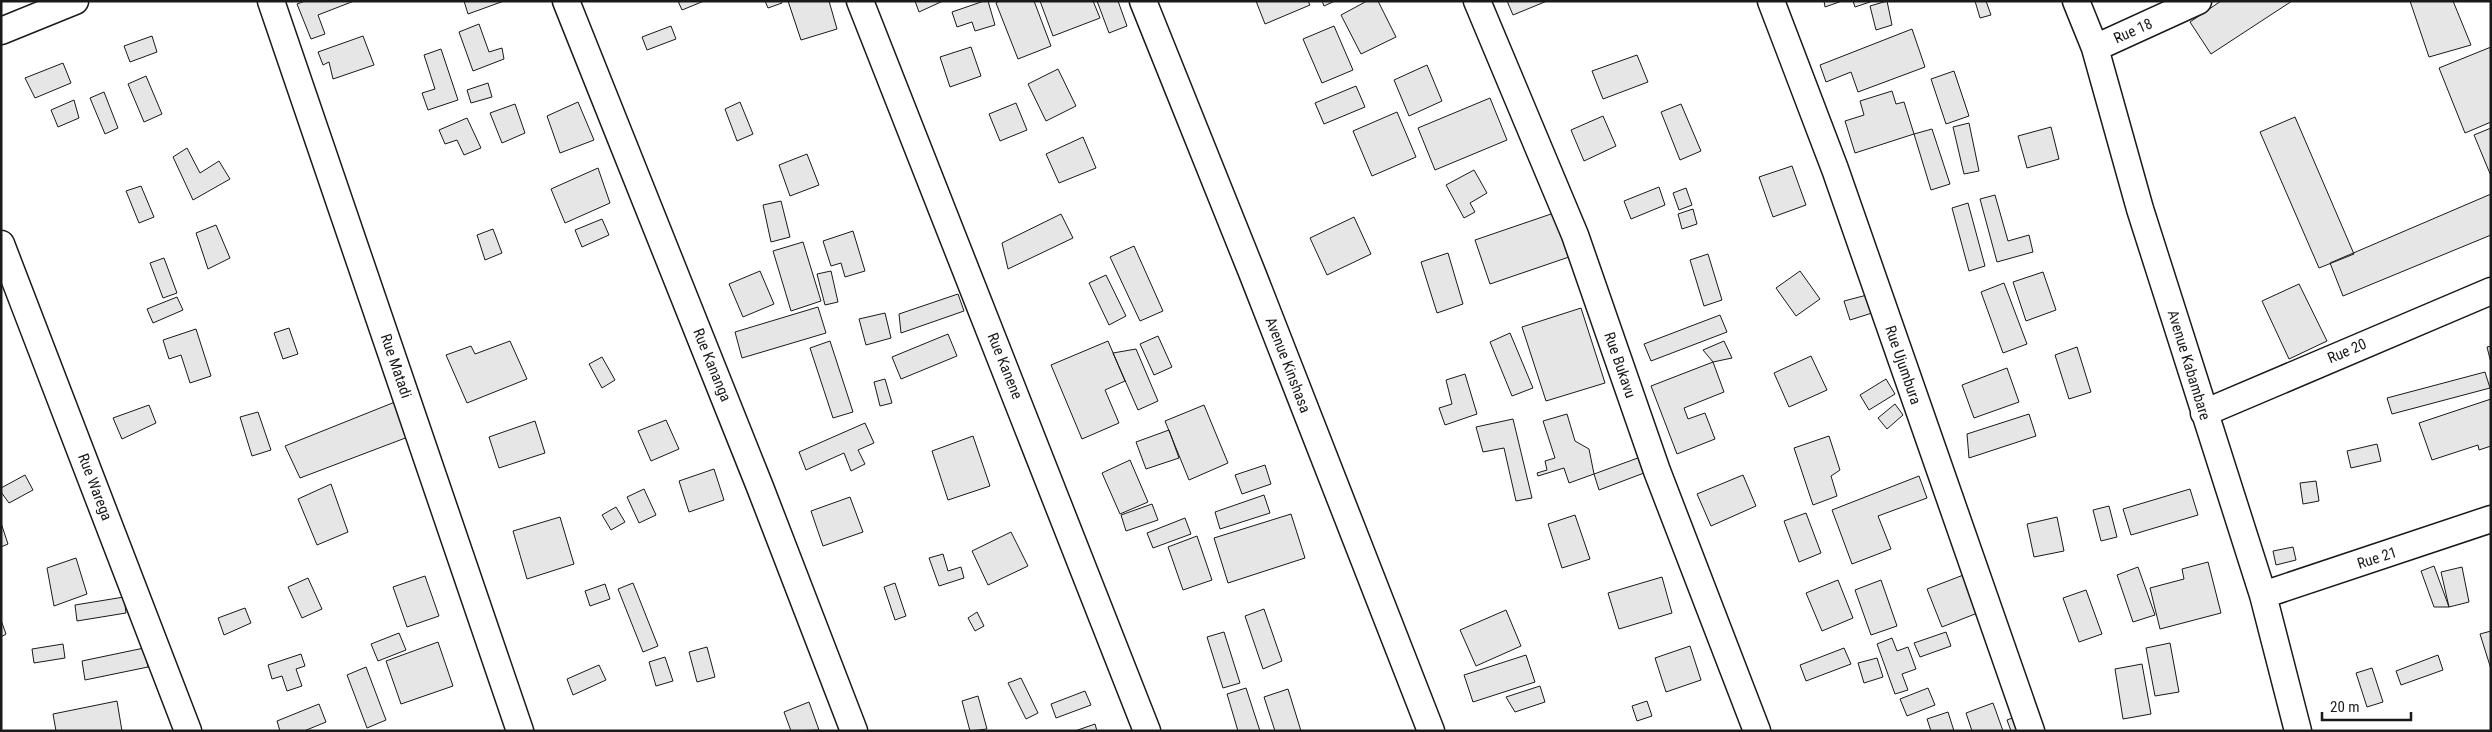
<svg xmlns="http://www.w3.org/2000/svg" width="2492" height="732" font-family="'Roboto Condensed',sans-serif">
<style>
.building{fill:#e6e6e6;stroke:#1a1a1a}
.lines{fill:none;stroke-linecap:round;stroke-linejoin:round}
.minor-casing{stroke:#1a1a1a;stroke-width:29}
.minor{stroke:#fff;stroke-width:26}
.labels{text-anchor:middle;stroke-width:4;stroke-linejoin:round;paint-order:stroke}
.street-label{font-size:15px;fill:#1a1a1a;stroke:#fff}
</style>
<rect width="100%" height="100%" fill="#fff"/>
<!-- building -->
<path class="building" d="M305,1h49l-36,14 7,19 -14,5 -14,-35z
M464,1h40l-36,13z
M678,1h26l-22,9z
M765,1h16l1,2 -14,5z
M788,1h41l8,28 -36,11z
M915,1h28l-24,11z
M984,1h4l7,24 -20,6 -3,-9 -15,5 -5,-15z
M999,1h35l17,45 -33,13 -22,-56z
M1040,1h53l7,17 -47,18z
M1097,1h21l9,25 -18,7z
M1256,1h52l2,4 -45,19z
M1322,1h13l-11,5z
M1367,1h11l18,36 -35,17 -20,-39z
M1507,1h40l-34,14z
M1824,1h18l-17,6z
M1853,1h20l-18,6z
M1887,1l5,24 -16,5 -6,-24z
M1975,1h11l5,14 -11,3z
M2221,1h71l-81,53 -21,-32z
M2410,1h43l18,44 -42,12z
M479,24l10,28 13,-4 2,11 -31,12 -14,-39z
M671,26l5,13 -29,11 -5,-13z
M1334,26l19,44 -31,13 -19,-44z
M1912,29l13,38 -67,25 -7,-20 -25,10 -6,-17z
M152,36l5,16 -27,10 -6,-16z
M363,36l11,29 -41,14 -4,-17 -6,3 -5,-13z
M971,47l10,29 -31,11 -10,-30z
M2491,47v75l-26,11 -26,-65z
M441,49l17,51 -30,10 -6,-17 13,-4 -11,-34z
M1637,55l11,27 -45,17 -11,-28z
M63,63l8,20 -36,15 -10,-20z
M1427,65l15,36 -33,15 -15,-36z
M1058,69l18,37 -30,15 -18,-37z
M1954,71l15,45 -23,8 -15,-45z
M146,76l16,38 -18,8 -16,-38z
M488,83l4,14 -21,6 -4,-13z
M1356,86l9,21 -41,17 -9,-21z
M1892,91l4,13 8,-2 10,32 -59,19 -10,-32 19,-6 -4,-14z
M104,92l14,36 -13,6 -15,-36z
M1490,98l17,42 -72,30 -17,-42z
M74,100l5,18 -21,9 -7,-17z
M578,102l16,38 -34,13 -13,-37z
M740,102l13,32 -16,7 -12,-32z
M1016,103l11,27 -27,11 -11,-27z
M515,104l10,29 -23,10 -12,-30z
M1681,104l20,47 -21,9 -19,-48z
M1397,112l19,45 -44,19 -19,-45z
M1603,116l13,30 -32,15 -13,-31z
M2295,117l59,137 -35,14 -59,-136z
M467,118l14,30 -17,7 -7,-15 -12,4 -6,-14z
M1969,123l10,48 -15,3 -11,-47z
M2051,127l8,32 -32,9 -9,-32z
M2491,128v48l-17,-41z
M1932,129l18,55 -19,6 -17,-56z
M1083,137l13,31 -37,15 -13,-29z
M187,148l13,25 19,-12 11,18 -37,21 -20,-43z
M807,154l12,31 -29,11 -11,-31z
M1792,166l14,39 -33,12 -14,-40z
M598,168l12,35 -45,20 -14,-34z
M1474,170l13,23 -17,10 5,9 -11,6 -18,-33z
M141,186l13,31 -15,6 -13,-32z
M1659,187l6,18 -34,14 -7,-18z
M1686,188l6,17 -13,5 -6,-17z
M2491,194v41l-148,61 -13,-33z
M1995,195l13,46 21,-6 4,17 -36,10 -17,-63z
M781,201l9,36 -19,5 -8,-37z
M1968,203l17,63 -16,5 -17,-63z
M1693,209l4,15 -15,5 -4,-15z
M1554,213l15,44 -79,27 -15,-44z
M1061,214l12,24 -65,31 -6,-26z
M1354,217l17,37 -44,21 -17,-37z
M602,219l7,16 -27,12 -7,-17z
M216,225l14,33 -22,11 -12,-36z
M493,229l9,24 -17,7 -8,-25z
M853,231l12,40 -20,6 -4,-14 -10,3 -8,-25z
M803,242l18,59 -30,10 -18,-60z
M1134,246l29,65 -23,10 -30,-64z
M1448,253l15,51 -26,9 -16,-51z
M1708,254l14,46 -18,6 -14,-46z
M164,258l13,35 -14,5 -13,-35z
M760,271l14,33 -31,13 -14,-33z
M831,271l7,31 -13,3 -8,-31z
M1800,271l20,28 -24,17 -20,-28z
M2043,272l13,38 -30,11 -13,-39z
M1106,275l20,41 -17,9 -20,-42z
M2004,283l23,61 -24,9 -22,-61z
M2299,284l28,57 -38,18 -27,-58z
M958,294l6,17 -63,22 -2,-19z
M1867,295l5,18 -22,7 -6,-19z
M177,297l6,13 -30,13 -6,-14z
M818,307l8,26 -84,25 -7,-26z
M1581,308l24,75 -59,18 -24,-74z
M885,313l6,25 -25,7 -7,-26z
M1720,315l7,17 -76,29 -7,-17z
M289,328l9,26 -15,5 -9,-26z
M196,329l15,47 -21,7 -9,-28 -12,4 -6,-19z
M1510,333l23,55 -21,8 -22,-54z
M948,334l9,22 -56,23 -9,-22z
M1158,336l14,31 -18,8 -14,-31z
M510,341l17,38 -60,24 -21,-48 25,-9 4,8z
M830,341l23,71 -20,6 -23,-70z
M1108,341l17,40 -20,9 14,33 -37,16 -31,-74z
M1724,341l8,17 -19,4 -10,-12z
M2491,346v17l-4,-16z
M2077,347l14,45 -22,7 -14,-44z
M1136,349l22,52 -20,9 -25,-57z
M1811,356l16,34 -38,17 -15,-34z
M602,357l13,23 -13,8 -13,-24z
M1713,362l11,30 -40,16 4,11 17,-6 10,26 -38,15 -26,-68z
M2007,368l12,34 -45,16 -12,-33z
M2485,372l5,16 -98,26 -5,-16z
M1465,374l12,40 -32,11 -6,-17 13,-4 -6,-24z
M885,379l7,24 -12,3 -6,-24z
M1886,379l9,15 -26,16 -9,-15z
M2491,399v47l-12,4 -1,-5 -46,15 -13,-37z
M395,402l13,35 -108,41 -15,-32z
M1895,404l8,11 -16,14 -9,-11z
M149,405l7,18 -34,16 -9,-21z
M1204,405l24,58 -39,17 -24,-59z
M258,412l13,38 -19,6 -12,-39z
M1567,414l8,27 14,8 5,25 -25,9 -5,-15 -26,8 -1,-3 10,-3 -2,-9 10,-3 -12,-37z
M2029,414l7,22 -67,22 -2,-24z
M1513,419l19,79 -16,3 -12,-53 -21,4 -7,-25z
M666,420l13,29 -28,12 -13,-30z
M535,421l10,32 -46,15 -10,-31z
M865,423l9,20 -16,7 7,14 -14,7 -7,-18 -38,17 -7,-18z
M1169,430l10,28 -33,11 -10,-27z
M973,436l17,50 -42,14 -16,-49z
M1829,436l11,34 -9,6 6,20 -24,9 -19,-57z
M2377,444l4,17 -30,7 -4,-17z
M1646,455l6,15 -53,20 -5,-16z
M1130,460l18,42 -28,12 -18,-41z
M1265,465l6,19 -29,10 -7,-19z
M714,469l10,31 -35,12 -10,-31z
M25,475l8,15 -24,13 -8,-11v-4z
M1743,475l13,31 -45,20 -14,-32z
M1919,476l8,22 -49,18 13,33 -39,15 -20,-54z
M2316,481l3,20 -16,3 -3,-21z
M331,484l17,48 -31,13 -19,-46z
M644,489l12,26 -17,8 -12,-26z
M2190,489l8,26 -67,20 -8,-26z
M1264,495l6,18 -50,16 -5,-17z
M850,497l13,35 -40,14 -12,-35z
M1152,504l6,16 -32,11 -5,-16z
M2109,506l8,31 -16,4 -8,-31z
M616,507l9,15 -14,8 -9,-15z
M1806,513l15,40 -22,9 -15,-41z
M1291,514l14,44 -77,25 -14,-45z
M1575,515l15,44 -28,9 -14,-44z
M560,517l14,47 -47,15 -14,-48z
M2057,517l7,34 -30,6 -7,-33z
M1185,518l6,16 -38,14 -6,-15z
M1,523l7,21 -7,3z
M1011,532l17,34 -40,19 -16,-34z
M1197,536l15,44 -29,10 -15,-43z
M2293,547l3,13 -20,5 -3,-14z
M943,554l5,17 13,-4 3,11 -25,8 -10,-28z
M76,558l11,36 -33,12 -7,-38z
M2208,562l13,51 -61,16 -10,-41 34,-9 -2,-10z
M2434,566l15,41h-15l-13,-36z
M2138,567l17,48 -22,7 -16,-47z
M2462,567l7,35 -20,5 -8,-35z
M1966,574l14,38 -38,15 -15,-38z
M425,576l14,40 -32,11 -14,-40z
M1662,577l10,36 -53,16 -11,-36z
M308,578l14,31 -20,9 -14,-31z
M1838,580l15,38 -31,13 -16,-38z
M1881,580l16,46 -26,9 -16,-45z
M633,583l25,63 -15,6 -25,-63z
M895,583l11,33 -11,4 -11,-33z
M605,584l5,15 -20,7 -5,-15z
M2086,590l16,44 -23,8 -16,-44z
M124,597l2,16 -49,8 -2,-16z
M245,608l6,15 -27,12 -6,-17z
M1264,609l18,52 -19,8 -18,-53z
M1506,610l15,36 -45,20 -16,-36z
M977,612l7,14 -9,5 -7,-13z
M1,620l5,14 -5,3z
M2491,631v38l-11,-35z
M1224,632l16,51 -17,5 -16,-51z
M1946,632l5,14 -31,11 -6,-14z
M399,633l7,17 -28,11 -7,-17z
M1892,638l5,13 11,-4 8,22 -14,5 6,16 -13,4 -18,-50z
M438,642l15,44 -52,18 -15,-43z
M2170,643l9,49 -24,4 -9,-48z
M63,644l2,14 -31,5 -2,-14z
M1690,646l11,34 -35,12 -11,-34z
M707,647l8,30 -18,5 -8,-30z
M144,648l4,19 -63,13 -3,-19z
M1844,648l7,16 -45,17 -6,-16z
M301,654l4,12 -9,3 6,17 -15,5 -5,-15 -10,3 -4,-14z
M1526,655l9,27 -62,20 -9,-27z
M2438,655l5,15 -42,15 -5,-14z
M665,657l8,24 -17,5 -7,-24z
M1877,658l6,19 -19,6 -6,-20z
M2142,664l9,50 -28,5 -8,-50z
M599,665l7,15 -33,15 -6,-16z
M366,667l20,53 -19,8 -20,-53z
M2372,668l11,34 -16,5 -11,-34z
M1021,678l17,35 -12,6 -18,-36z
M1540,686l5,16 -30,10 -9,-15z
M1246,688l14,43h-22l-11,-37z
M1928,688l7,17 -28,11 -7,-17z
M1288,689l13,42h-26l-11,-34z
M1085,691l6,14 -35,13 -5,-14z
M978,696l9,33 -17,2 -8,-30z
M117,701l5,30h-66l-3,-17z
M1647,701l5,15 -15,5 -5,-15z
M809,702l10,28 -28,1 -7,-19z
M1993,703l10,28h-31l-6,-18z
M319,704l7,18 -22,9h-24l-3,-10z
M1948,712l6,19h-23l-4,-12z
M2020,715l6,16h-15l-4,-11z
M1095,724l2,7h-22z"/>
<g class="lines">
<defs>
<path id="minor" d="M271,1l249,730
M566,1l194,486 94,244
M860,1l287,730
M1143,1l110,274 178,456
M1477,1l98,234 82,236 100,260
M1771,1l64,168 196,562
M2076,1l19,47 45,161 123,386 35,136
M1,31l74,-30
M2095,48l103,-47
M1,244l187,487
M2204,413l287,-122
M2263,595l228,-76"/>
</defs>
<!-- minor casing -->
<use href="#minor" class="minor-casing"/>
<!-- minor -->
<use href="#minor" class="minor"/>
</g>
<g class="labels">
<!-- street labels -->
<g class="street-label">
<text transform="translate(2133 31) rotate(-24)" y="5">Rue 18</text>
<text transform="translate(2347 351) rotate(-23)" y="5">Rue 20</text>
<text transform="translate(712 365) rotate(68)" y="5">Rue Kananga</text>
<text transform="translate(1288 365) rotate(69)" y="5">Avenue Kinshasa</text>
<text transform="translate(1620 365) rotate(71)" y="5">Rue Bukavu</text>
<text transform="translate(1903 365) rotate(71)" y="5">Rue Ujumbura</text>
<text transform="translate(2189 365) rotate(73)" y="5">Avenue Kabambare</text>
<text transform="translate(396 366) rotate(71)" y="5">Rue Matadi</text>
<text transform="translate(1005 366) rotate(68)" y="5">Rue Kanene</text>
<text transform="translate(95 487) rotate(69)" y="5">Rue Warega</text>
<text transform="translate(2377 558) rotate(-18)" y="5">Rue 21</text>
</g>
</g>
<!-- border -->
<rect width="2492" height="732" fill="none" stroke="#1a1a1a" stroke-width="5"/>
<!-- scale -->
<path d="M2322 712v8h89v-8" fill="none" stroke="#1a1a1a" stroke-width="2.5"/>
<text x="2330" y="712" font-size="15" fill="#1a1a1a" stroke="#ffffff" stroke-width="4" paint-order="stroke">20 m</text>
</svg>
